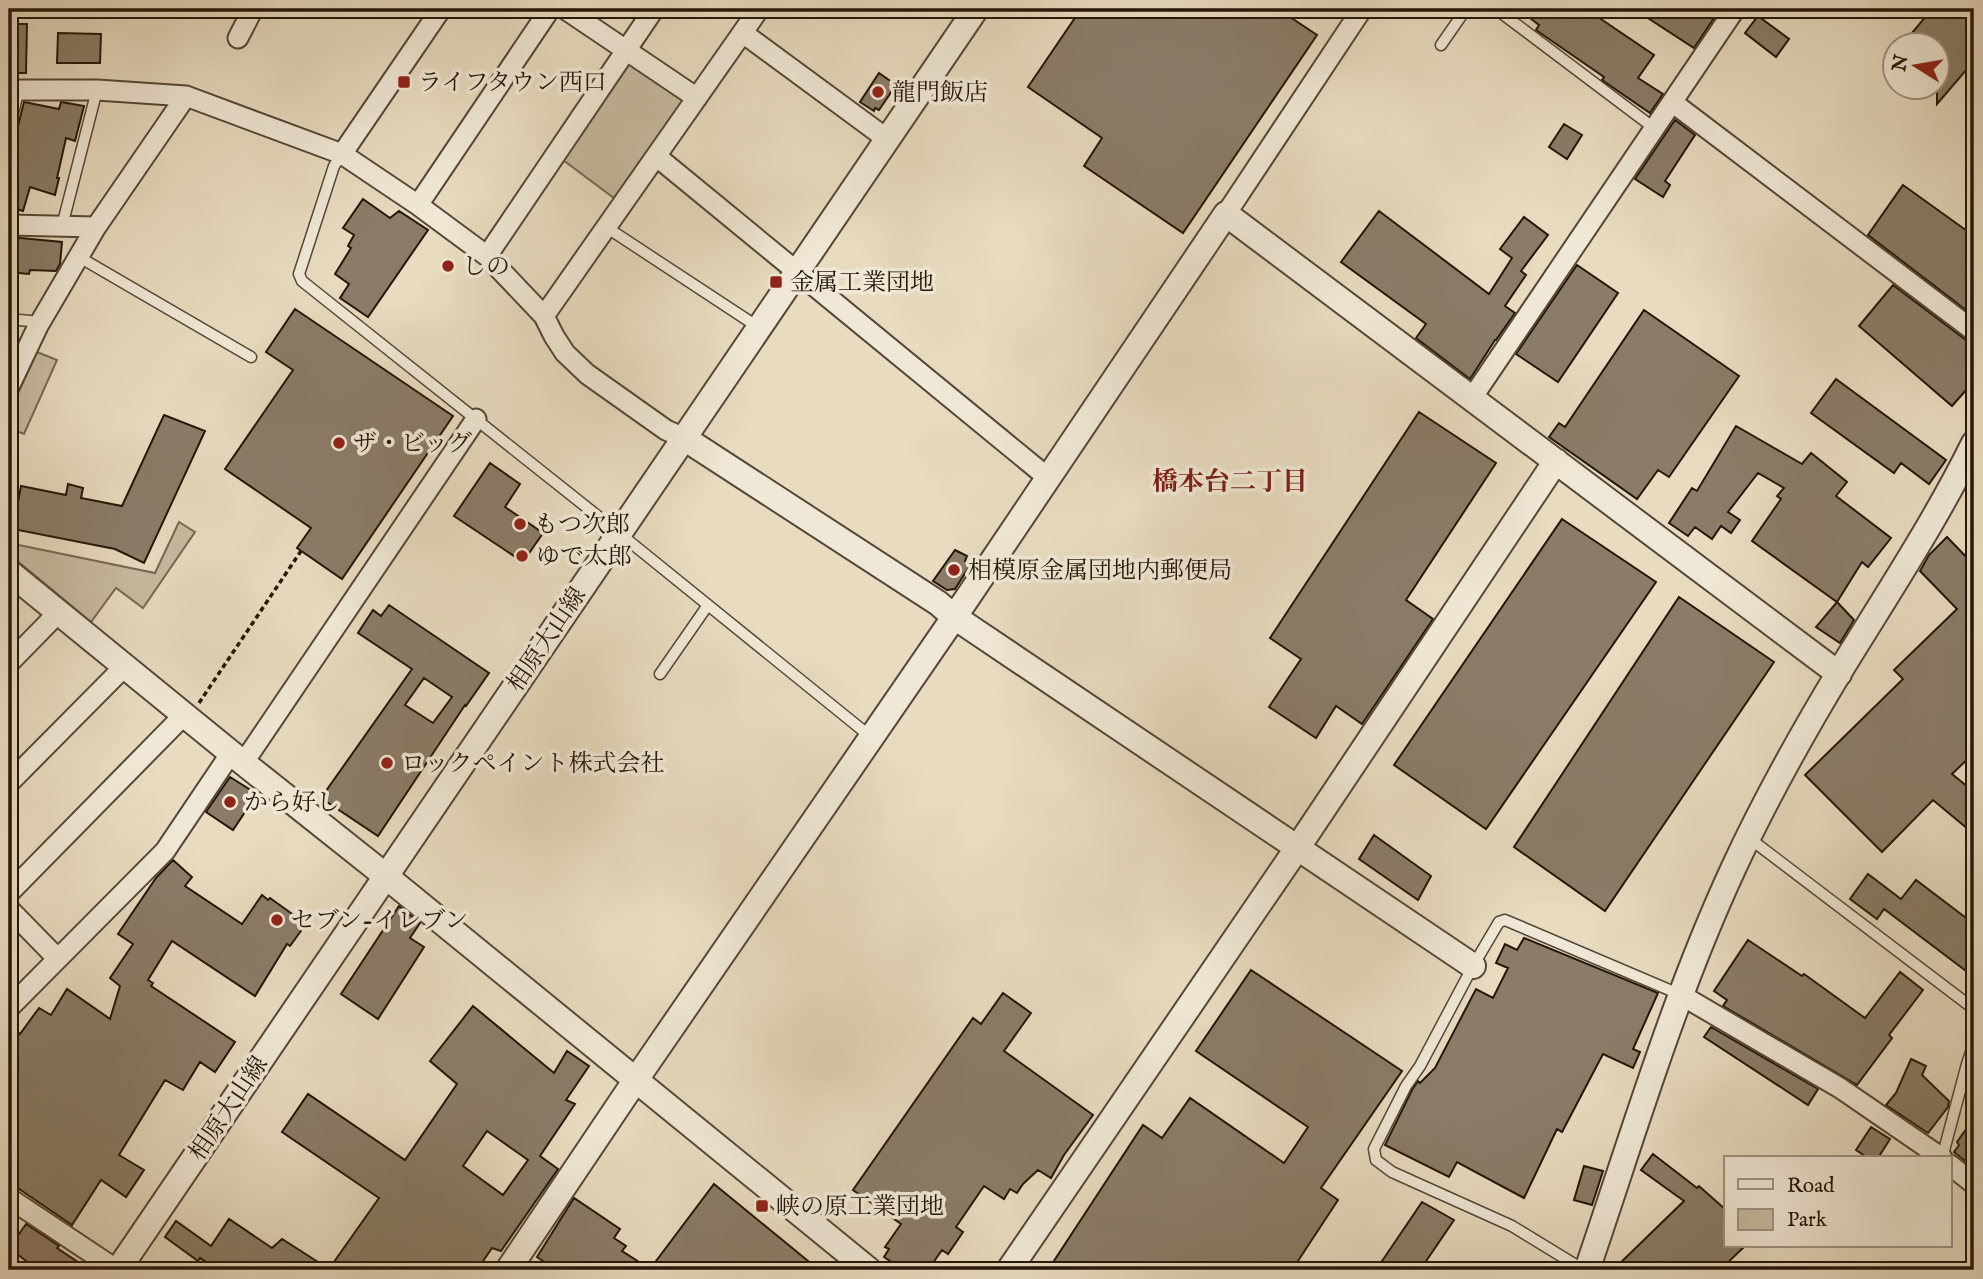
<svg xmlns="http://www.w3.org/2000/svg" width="1983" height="1279" font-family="'IM FELL English','Noto Serif JP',serif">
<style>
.green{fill:#c7baa1;stroke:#766855;stroke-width:2}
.building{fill:#8a7c68;stroke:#241609;stroke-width:2;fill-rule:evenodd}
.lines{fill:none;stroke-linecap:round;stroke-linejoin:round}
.service-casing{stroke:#554737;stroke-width:13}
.minor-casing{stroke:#554737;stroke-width:23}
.tertiary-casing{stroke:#554737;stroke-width:28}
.path{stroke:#241609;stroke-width:3.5;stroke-dasharray:5 3.5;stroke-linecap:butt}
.service{stroke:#f0e8d6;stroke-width:10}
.minor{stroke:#f0e8d6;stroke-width:19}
.tertiary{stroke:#f0e8d6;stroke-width:24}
.poi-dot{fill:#8f2418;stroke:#f0e8d6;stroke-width:2.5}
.labels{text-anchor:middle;stroke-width:7;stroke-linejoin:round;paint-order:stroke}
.poi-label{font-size:24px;fill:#241609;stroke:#f0e8d6;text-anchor:start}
.street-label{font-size:24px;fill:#241609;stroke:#f0e8d6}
.neighbourhood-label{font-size:26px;font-weight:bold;fill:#7a1f14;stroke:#f0e8d6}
</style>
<rect width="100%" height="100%" fill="#e8dbc0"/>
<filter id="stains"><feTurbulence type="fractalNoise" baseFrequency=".00286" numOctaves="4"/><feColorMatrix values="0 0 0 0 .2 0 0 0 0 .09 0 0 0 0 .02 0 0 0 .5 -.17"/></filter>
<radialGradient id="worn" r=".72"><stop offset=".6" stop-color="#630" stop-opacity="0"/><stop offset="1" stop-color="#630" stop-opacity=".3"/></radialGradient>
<!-- green -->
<path class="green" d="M626,51l71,47 -75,106 -67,-50z
M37,352l20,8 -33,74 -15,-6v-15z
M179,522l16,10 -52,76 -27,-20 -25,34 -82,-68v-11l146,30z"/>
<!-- building -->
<path class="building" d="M1081,9h197l39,26 -134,198 -99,-67 18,-28 -74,-51z
M1518,9h68l68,46 -16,23 25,16 -13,19 -48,-33 2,-3 -68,-47 3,-5z
M1634,9h86l-26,39z
M1932,9h42v52l-37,43v-58h-36z
M1758,16l31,23 -13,18 -31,-24z
M9,24h18l-1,49h-17z
M58,33l43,1 -1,29h-43z
M879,73l17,12 -17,25 -4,-2 -1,3 -14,-9z
M24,102l35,7 2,-7 23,4 -9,35 -9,-3 -9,40h2l-4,17 -25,-8 -7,24 -14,-4v-45z
M1675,120l20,15 -30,46 5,4 -7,12 -28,-18z
M1564,124l18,11 -15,24 -18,-12z
M1903,185l71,51v62l-8,12 -98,-75z
M363,199l27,19 9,-7 29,19 -60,87 -28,-19 9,-14 -14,-10 16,-26 -3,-2 6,-11 -11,-7z
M1379,211l110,83 23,-36 -12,-9 24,-32 24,18 -27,36 5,4 -21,31 10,7 -19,27h-1l-25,39 -54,-41 10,-14 -85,-62z
M10,237l52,5 -2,22 -4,7 -26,-1 -1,4 -20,-2z
M1577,265l41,28 -60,89 -42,-28z
M1893,285l74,56 7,3v37l-22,25 -93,-80z
M295,309l158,107 -111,163 -45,-31 14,-20 -86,-59 68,-99 -27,-18z
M1644,310l95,66 -70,101 -11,-7 -21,29 -88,-62 10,-14 6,4z
M1836,379l110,81 -17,24 -28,-21 -7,10 -83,-60z
M1419,412l77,51 -90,137 27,19 -71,105 -26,-18 -20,32 -47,-31 32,-48 -31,-21z
M164,415l41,16 -61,132 -29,-14 -102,-20 8,-43 45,9 2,-11 15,4 -2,10 41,8z
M1736,426l66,38 9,-11 36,29 -11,14 55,42 -23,29 -6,-5 -25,40 -85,-61 29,-42 -4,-3 7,-8 -26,-15 -30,39 12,8 -9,13 -10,-7 -9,13 -17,-12 -7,9 -19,-13 23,-35 5,3z
M490,463l30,21 -15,23 38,26 -20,29 -69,-46z
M1562,519l94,63 -170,247 -92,-64z
M1947,537l27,28v188l-22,21 22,18v42l-41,-34 -51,52 -77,-77 98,-96 -9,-9 63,-61 -37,-38 9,-16z
M955,550l12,6 -2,5 6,3 -16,25 -8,1 -14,-9z
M1679,597l95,65 -169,249 -91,-64z
M1837,602l17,18 -14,23 -24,-16z
M389,605l100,68 -23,33 -1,-1 -87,131 -57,-38 91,-129 -54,-36 15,-23 8,6zM424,678l28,19 -19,26 -28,-18z
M230,777l27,17 -24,36 -27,-18z
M1374,835l57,41 -13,24 -59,-41z
M173,860l19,17 -7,9 57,38 20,-29 6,5 2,-2 36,26 -16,22 -3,-2 -32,52 -83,-55 -24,39 5,3 -2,3 84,56 -20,30 -15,-10 -17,28 -18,-10 -46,75 25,15 -18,27 -25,-17 -29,45 -63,-43v-156l11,8 19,-26 12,7 16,-26 43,30 10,-33 -10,-8 23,-34 -15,-10 38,-56z
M1868,874l33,25 15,-19 58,44v53l-90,-68 -7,10 -27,-20z
M399,906l21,17 -10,15 14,9 -46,72 -37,-25z
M1524,938l134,55 -25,56 7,3 -7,16 -30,-14 -41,78 -5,-3 -33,69 -67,-36 -8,15 -64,-32 27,-55 6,-9 2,2 15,-15 41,-79 17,9 15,-30 -12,-5 9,-19 12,6z
M1748,940l54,36 2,-2 61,44 35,-46 23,18 -34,45 3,3 -35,47 -134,-79 4,-6 -13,-9z
M1251,970l151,101 -81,117 17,12 -46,70h-244l95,-145 19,13 28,-40 94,65 24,-36 -112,-76z
M1003,993l28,20 -27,38 89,64 -29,40 -13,23 -13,-8 -15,14 -6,9 -7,-4 -6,10 -20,-13 -28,41 7,5 -15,22 -6,-4 -14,20h-25l-19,-13 5,-8 -4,-2 16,-23 -48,-34 120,-172 8,6z
M473,1006l81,67 13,-22 22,15 -23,34 9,4 -35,52 18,13 -57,82 -9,-3 -15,22h-259l-18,-12 -2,3 -33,-24 11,-16 35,25 18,-27 43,29 10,-9 47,30 50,-71 -97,-66 26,-38 97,66 52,-76 -27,-23zM487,1131l41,29 -25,35 -40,-29z
M1711,1027l107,62 -10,16 -104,-68z
M1911,1059l15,7 -4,9 27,26 -1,6 -20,26 -42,-28 10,-12z
M1974,1118v50l-20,-16 5,-7 -2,-3z
M1871,1127l19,12 -12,19h-10l-12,-8z
M1653,1154l44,34 2,-2 27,24v36h19l-25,24h-107l71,-69 -43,-31z
M1584,1166l19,5 -11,34 -18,-5z
M714,1184l105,86h-263l-19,-13 37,-59 46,31 -6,9 12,8 -4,5 28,18z
M1422,1202l32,18 -34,50h-44z
M26,1224l33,22 -2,2 33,22h-64l4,-6 -21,-16z"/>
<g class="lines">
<defs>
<path id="service" d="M1496,9l158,119
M1441,45l25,-36
M9,129l10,-40
M342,154l-8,12 -35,108 3,7 317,252 252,204
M62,226l35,-136
M606,227l152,100
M79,257l172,100
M9,319l31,3
M660,674l48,-69
M1749,838l225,171
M1962,1083l12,12
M1942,1158l25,-94 7,-21
M1584,1270l-72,-44 -120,-54 -16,-12 -2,-11 32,-63 14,-20 53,-100 26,-44 6,-2 174,74"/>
<path id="minor" d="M565,9l132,89
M743,33l144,106
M238,38l15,-29
M9,90h88l89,6 156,58 76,51 69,51 57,60 10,20 11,17 22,21 79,56 18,8
M1672,102l302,229
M342,154l99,-145
M656,156l391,321
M418,205l132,-196
M1226,214l136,-205
M9,225l87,2
M487,256l167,-247
M544,316l215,-307
M9,387l29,-61 58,-99 90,-131
M1472,398l263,-389
M9,663l49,-50
M244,762l232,-343
M9,783l116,-117
M9,893l175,-178
M9,909l48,49
M1681,995l159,93 102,70
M9,1008l156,-157 66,-98
M1950,1165l24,19
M9,1198l108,72"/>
<path id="tertiary" d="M684,438l254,165 15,13 520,350
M9,572l222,181 141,112 497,405
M118,1270l858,-1261
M508,1270l127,-189 333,-484 258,-383 613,460
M1009,1270l289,-423 258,-386
M1587,1270c46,-135 87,-274 147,-403 31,-67 68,-133 106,-196 46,-75 95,-149 134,-228"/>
</defs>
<!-- service casing -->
<use href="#service" class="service-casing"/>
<!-- minor casing -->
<use href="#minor" class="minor-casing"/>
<!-- tertiary casing -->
<use href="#tertiary" class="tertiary-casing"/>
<!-- path -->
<path class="path" d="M199,703l102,-152"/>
<!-- service -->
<use href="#service" class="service"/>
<!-- minor -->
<use href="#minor" class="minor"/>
<!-- tertiary -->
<use href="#tertiary" class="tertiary"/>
</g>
<!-- markers -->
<g class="poi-dot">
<rect x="397" y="75" width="14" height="14" rx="3.5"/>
<circle cx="878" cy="92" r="7"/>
<circle cx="448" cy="266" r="7"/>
<rect x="769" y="275" width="14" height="14" rx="3.5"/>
<circle cx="339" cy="443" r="7"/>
<circle cx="520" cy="524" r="7"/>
<circle cx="522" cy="556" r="7"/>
<circle cx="954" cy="570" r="7"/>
<circle cx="387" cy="763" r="7"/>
<circle cx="230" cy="802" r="7"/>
<circle cx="277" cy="920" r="7"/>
<rect x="755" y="1199" width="14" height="14" rx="3.5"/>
</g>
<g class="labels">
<!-- poi labels -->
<g class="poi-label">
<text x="418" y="90">ライフタウン西口</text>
<text x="892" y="100">龍門飯店</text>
<text x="462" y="274">しの</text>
<text x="790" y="290">金属工業団地</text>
<text x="353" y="451">ザ・ビッグ</text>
<text x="534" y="532">もつ次郎</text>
<text x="536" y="564">ゆで太郎</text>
<text x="968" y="578">相模原金属団地内郵便局</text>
<text x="401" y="771">ロックペイント株式会社</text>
<text x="244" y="810">から好し</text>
<text x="291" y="928">セブン-イレブン</text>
<text x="776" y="1214">峡の原工業団地</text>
</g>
<!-- street labels -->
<g class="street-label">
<text transform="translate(546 639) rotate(-56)" y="8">相原大山線</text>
<text transform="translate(228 1108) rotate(-56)" y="8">相原大山線</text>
</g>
<!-- neighbourhood labels -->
<g class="neighbourhood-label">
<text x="1230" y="490">橋本台二丁目</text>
</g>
</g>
<!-- margin -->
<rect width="1983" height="1279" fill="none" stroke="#e8dbc0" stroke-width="35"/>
<rect x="10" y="10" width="1962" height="1258" fill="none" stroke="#241609" stroke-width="3.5"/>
<rect x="18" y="18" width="1948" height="1244" fill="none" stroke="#241609" stroke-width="2"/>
<!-- legend -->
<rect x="1724" y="1156" width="228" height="91" fill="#f0e8d6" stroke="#9e9484" stroke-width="2"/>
<rect x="1738" y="1179" width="35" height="10" fill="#f0e8d6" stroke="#9e9484" stroke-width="2"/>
<text x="1787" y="1192" font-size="21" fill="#241609">Road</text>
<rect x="1738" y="1209" width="35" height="21" fill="#c7baa1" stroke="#9e9484" stroke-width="2"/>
<text x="1787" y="1226" font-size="21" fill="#241609">Park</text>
<!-- north arrow -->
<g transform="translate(1916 66) rotate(281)"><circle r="33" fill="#f0e8d6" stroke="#9e9484" stroke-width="2"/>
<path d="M0-5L12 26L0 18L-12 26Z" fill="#8f2418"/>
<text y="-10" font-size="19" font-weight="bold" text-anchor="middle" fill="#241609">N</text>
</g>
<rect width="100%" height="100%" filter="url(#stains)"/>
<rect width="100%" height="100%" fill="url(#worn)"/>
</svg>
